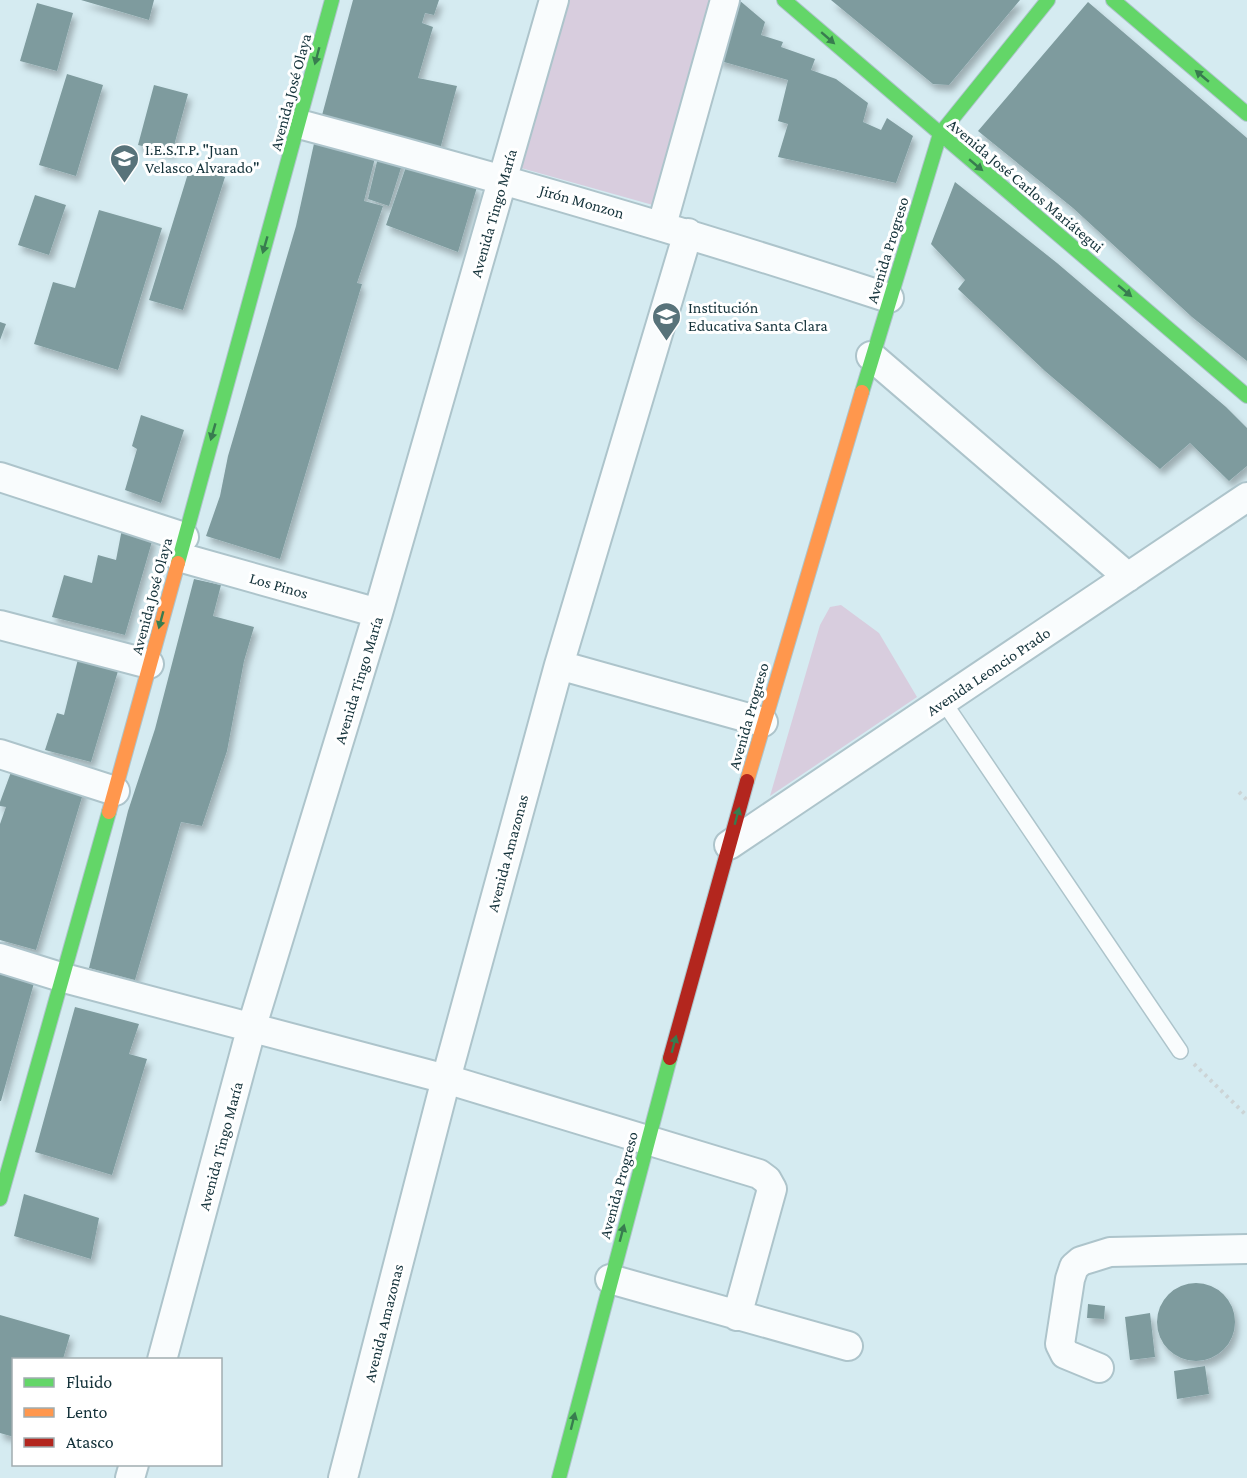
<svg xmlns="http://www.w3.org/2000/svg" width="1247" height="1478" font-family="'Crimson Pro',serif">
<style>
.green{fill:#d8cdde}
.building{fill:#7e9b9e;filter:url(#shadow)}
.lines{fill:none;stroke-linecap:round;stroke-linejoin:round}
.lane-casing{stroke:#adc4cb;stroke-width:18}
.street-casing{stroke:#adc4cb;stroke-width:32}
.fast-casing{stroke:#adc4cb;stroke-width:16}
.slow-casing{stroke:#adc4cb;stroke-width:16}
.jam-casing{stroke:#adc4cb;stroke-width:16}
.path{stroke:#ccd4d6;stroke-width:4;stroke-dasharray:3 4.5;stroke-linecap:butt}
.lane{stroke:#f9fcfd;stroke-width:15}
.street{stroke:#f9fcfd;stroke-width:28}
.fast{stroke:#63d668;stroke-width:14}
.slow{stroke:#ff974d;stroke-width:14}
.jam{stroke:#b3261e;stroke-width:14}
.oneway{fill:#387c4f}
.labels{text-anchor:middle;stroke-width:6;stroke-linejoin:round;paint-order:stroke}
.street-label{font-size:16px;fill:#14323a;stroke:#fff}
.poi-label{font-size:16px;fill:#14323a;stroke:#fff;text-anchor:start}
</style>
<defs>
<filter id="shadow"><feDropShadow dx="3.5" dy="6" stdDeviation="3" flood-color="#0004"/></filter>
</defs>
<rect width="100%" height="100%" fill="#d5ebf1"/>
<!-- green -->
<path class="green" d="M568,0h150l-58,207 -139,-39z
M841,605l38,28 38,64 -147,99 50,-171 10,-18z"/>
<!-- building -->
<path class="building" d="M81,0h73l-5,20z
M353,0h86l-5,15 -9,-2 -3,10 11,4 -15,51 39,8 -18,67 -118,-34z
M735,0h4l26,22 -4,13 22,7 -2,5 34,12 -4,11 25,9 32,24 -5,19 18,8 6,-12 26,18 -17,47 -118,-26 10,-33 -10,-3 10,-41 -71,-20z
M831,0h189l-71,85 -16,-1z
M1088,2l159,136v223l-55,-44 -119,-109 -95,-77z
M37,3l36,10 -16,58 -37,-10z
M67,74l36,11 -27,91 -37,-11z
M154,85l34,9 -16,59 -34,-8z
M315,139l60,19 -11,43 19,5 -26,77 5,1 -82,275 -74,-23 14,-40 8,-40 68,-230z
M380,149l25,6 -16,51 -21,-7z
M407,164l70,23 -19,65 -72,-27z
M190,167l35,10 -42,133 -34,-10z
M955,182l102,81 169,144 21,21v38l-18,15 -39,-38 -30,26 -115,-98 -87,-82 7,-9 -34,-36z
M35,195l31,10 -17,50 -31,-10z
M99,210l63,18 -44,142 -84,-26 19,-62 22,6z
M0,322l6,2 -6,16z
M141,415l43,15 -23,73 -36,-13 12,-41 -5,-3z
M122,529l31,9 -28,97 -73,-18 12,-42 28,8 6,-28 18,5z
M194,579l27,6 -8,31 41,11 -10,34 -17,90 -25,75 -21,-4 -46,158 -46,-12 39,-157 27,-82z
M78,659l40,12 -27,91 -46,-12 12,-37 7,2z
M14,764l71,23 -49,163 -36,-10v-116l6,-17 -6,-1v-4z
M0,974l34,9 -33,118h-1z
M75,1007l64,17 -10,30 18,5 -35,116 -77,-23z
M24,1194l75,24 -8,41 -77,-23z
M1157 1322a39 39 0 1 1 78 0a39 39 0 1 1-78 0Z
M1088,1304l17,2 -1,13 -17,-1z
M1150,1313l5,44 -25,3 -5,-43z
M0,1315l70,20 -7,24h-49v78l-14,-4z
M1205,1366l4,28 -32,5 -3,-28z"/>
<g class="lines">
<defs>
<path id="lane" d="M943,701l237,350"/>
<path id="street" d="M299,124c199,53 395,110 590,174
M662,225l63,-225
M871,356l257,221
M0,477l184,60
M179,557l199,56
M0,625l149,39
M559,665l204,57
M0,754l115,37
M729,845l518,-348
M0,958l64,20 382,101 313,95 8,6 5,9 -35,127
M610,1279l238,67
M162,1360l90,-334 126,-413 176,-613
M1099,1368l-34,-14 -5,-10 10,-65 4,-12 7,-6 29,-9 137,-3
M130,1478l4,-14
M343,1478l103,-399 113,-414 129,-432"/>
<path id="fast" d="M784,0l463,396
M1113,0l134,114
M862,392l78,-258 108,-134
M178,563l154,-563
M0,1199l109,-387
M559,1478l111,-420"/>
<path id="slow" d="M747,781l115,-389
M109,812l69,-249"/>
<path id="jam" d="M670,1058l77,-277"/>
</defs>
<!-- lane casing -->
<use href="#lane" class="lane-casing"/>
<!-- street casing -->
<use href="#street" class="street-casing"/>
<!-- fast casing -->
<use href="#fast" class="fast-casing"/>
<!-- slow casing -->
<use href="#slow" class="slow-casing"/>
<!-- jam casing -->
<use href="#jam" class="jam-casing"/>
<!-- path -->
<path class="path" d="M1239,792l8,8
M1194,1064l53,52"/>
<!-- lane -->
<use href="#lane" class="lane"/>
<!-- street -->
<use href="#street" class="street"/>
<!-- fast -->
<use href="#fast" class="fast"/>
<!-- slow -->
<use href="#slow" class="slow"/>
<!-- jam -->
<use href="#jam" class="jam"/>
</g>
<!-- one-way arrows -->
<defs><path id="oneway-solid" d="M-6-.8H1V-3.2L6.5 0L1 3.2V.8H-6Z" transform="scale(1.5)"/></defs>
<g class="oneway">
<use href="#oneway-solid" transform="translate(828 38) rotate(41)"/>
<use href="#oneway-solid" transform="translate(317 56) rotate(105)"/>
<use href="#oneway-solid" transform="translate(1202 76) rotate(-140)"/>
<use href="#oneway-solid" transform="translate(976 165) rotate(40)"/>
<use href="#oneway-solid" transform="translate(265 245) rotate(106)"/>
<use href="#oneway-solid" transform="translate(1125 291) rotate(40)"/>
<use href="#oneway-solid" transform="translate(213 432) rotate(106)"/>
<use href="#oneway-solid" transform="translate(161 620) rotate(105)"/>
<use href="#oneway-solid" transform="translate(737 816) rotate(-75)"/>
<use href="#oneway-solid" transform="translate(674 1044) rotate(-75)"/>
<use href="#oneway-solid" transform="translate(622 1233) rotate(-75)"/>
<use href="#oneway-solid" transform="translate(573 1421) rotate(-76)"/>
</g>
<!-- icons -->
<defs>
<symbol id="university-pin" viewBox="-11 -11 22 30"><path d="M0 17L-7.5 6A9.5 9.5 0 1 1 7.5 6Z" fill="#58737a" stroke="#fff"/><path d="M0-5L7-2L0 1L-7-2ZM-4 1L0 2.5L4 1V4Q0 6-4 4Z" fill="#fff"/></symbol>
<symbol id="school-pin" viewBox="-11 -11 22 30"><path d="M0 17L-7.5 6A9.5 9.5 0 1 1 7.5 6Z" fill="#58737a" stroke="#fff"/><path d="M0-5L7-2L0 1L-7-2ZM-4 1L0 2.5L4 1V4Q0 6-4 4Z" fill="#fff"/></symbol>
</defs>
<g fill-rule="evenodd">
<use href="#university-pin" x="108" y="142" width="33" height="45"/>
<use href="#school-pin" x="650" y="300" width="33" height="45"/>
</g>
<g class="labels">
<!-- street labels -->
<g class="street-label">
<text transform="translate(290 92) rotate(-75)" y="6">Avenida José Olaya</text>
<text transform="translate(1026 185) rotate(40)" y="6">Avenida José Carlos Mariátegui</text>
<text transform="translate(582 201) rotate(16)" y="6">Jirón Monzon</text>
<text transform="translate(493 213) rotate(-74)" y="6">Avenida Tingo María</text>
<text transform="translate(887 250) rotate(-73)" y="6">Avenida Progreso</text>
<text transform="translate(279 585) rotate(16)" y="6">Los Pinos</text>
<text transform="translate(151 596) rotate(-75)" y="6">Avenida José Olaya</text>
<text transform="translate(988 671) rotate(-34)" y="6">Avenida Leoncio Prado</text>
<text transform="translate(358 680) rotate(-73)" y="6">Avenida Tingo María</text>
<text transform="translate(748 716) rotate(-74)" y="6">Avenida Progreso</text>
<text transform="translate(507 853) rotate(-75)" y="6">Avenida Amazonas</text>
<text transform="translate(220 1146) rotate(-75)" y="6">Avenida Tingo María</text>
<text transform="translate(618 1185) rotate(-75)" y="6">Avenida Progreso</text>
<text transform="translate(383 1323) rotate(-76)" y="6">Avenida Amazonas</text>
</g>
<!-- poi labels -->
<g class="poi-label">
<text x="145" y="155">I.E.S.T.P. "Juan<tspan x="145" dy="18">Velasco Alvarado"</tspan></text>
<text x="688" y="313">Institución<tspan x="688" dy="18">Educativa Santa Clara</tspan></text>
</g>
</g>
<!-- legend -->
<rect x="12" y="1358" width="210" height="108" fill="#ffffff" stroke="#a1adb0" stroke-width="1.5"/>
<rect x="24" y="1378" width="30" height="9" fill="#63d668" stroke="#a1adb0" stroke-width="1.5"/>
<text x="66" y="1388" font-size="18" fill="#14323a">Fluido</text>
<rect x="24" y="1408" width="30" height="9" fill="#ff974d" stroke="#a1adb0" stroke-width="1.5"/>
<text x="66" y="1418" font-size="18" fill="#14323a">Lento</text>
<rect x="24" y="1438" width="30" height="9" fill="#b3261e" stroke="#a1adb0" stroke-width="1.5"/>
<text x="66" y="1448" font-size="18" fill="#14323a">Atasco</text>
</svg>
